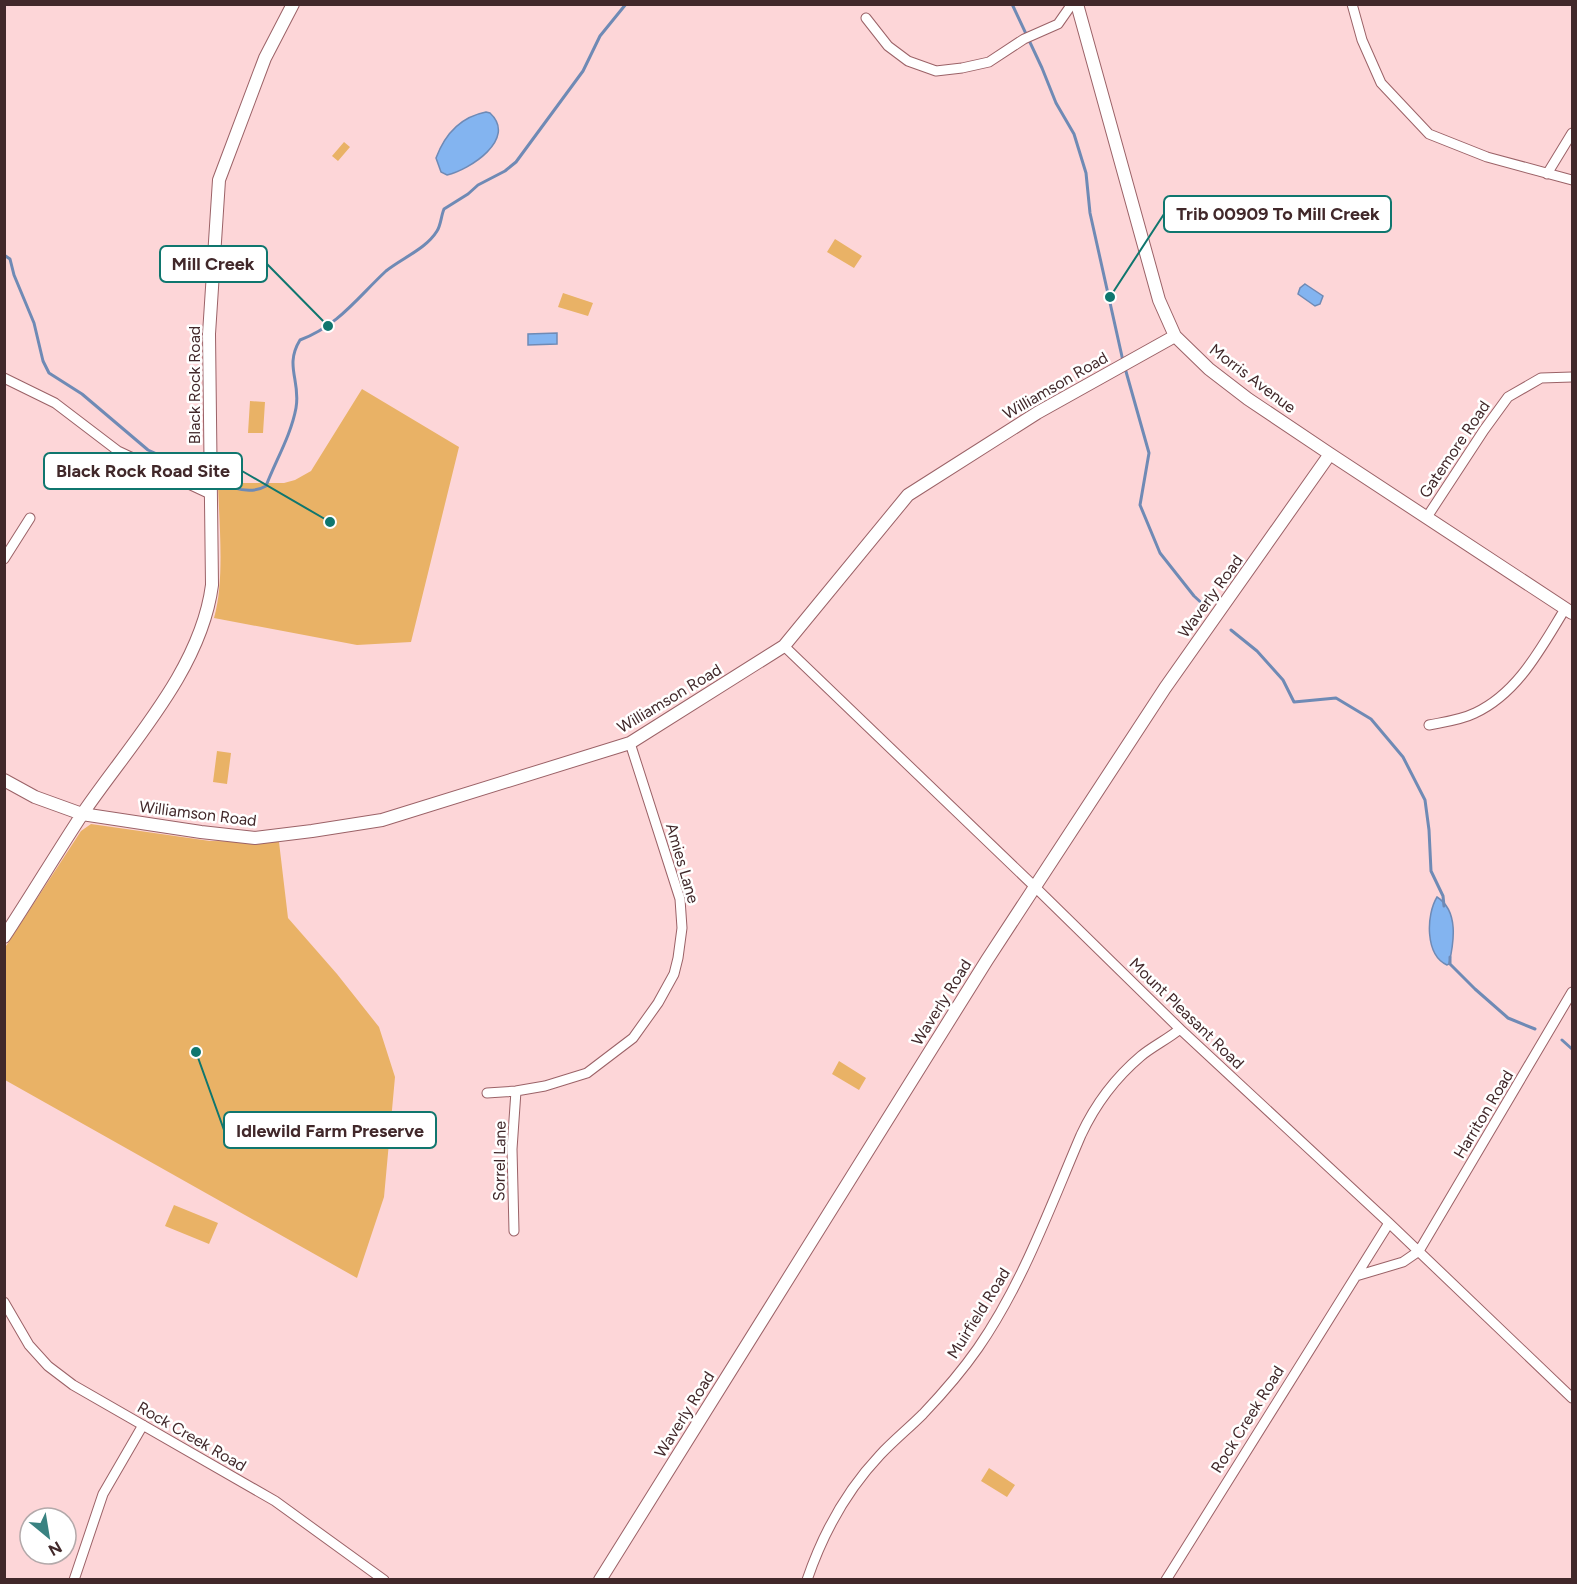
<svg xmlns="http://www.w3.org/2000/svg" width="1577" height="1584" font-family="Figtree,sans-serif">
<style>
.green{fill:#e9b266}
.water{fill:#83b4f0;stroke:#6f8ab5;stroke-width:1.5}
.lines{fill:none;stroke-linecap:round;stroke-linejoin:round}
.stream{stroke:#6f8ab5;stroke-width:3}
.minor-casing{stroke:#9b6267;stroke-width:11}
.tertiary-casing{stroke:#9b6267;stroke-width:14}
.minor{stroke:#fff;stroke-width:9}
.tertiary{stroke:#fff;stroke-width:12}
.labels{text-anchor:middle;stroke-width:5;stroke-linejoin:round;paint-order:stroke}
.street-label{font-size:16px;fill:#41282a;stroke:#fff}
.leader{fill:none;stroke:#0f766e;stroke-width:2}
.callout-dot{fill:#0f766e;stroke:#fff;stroke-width:2}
.callout{fill:#fff;stroke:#0f766e;stroke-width:2}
.callout-label{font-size:18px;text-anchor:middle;font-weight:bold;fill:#41282a}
</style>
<rect width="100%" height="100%" fill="#fdd6d8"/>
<!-- green -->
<path class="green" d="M344,142l6,5 -12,14 -6,-5z
M835,239l27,17 -8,12 -27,-16z
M563,293l30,10 -5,13 -30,-9z
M362,389l97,58 -48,195 -54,3 -143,-27c11,-38 5,-95 4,-135h66l11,-3 16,-9z
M250,401l15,1 -2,31h-15z
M217,751l14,2 -4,31 -14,-2z
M91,824l119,17 69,1 9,76 49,56 42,53 16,50 -11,120 -27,81 -352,-198 -1,-131 77,-118z
M839,1061l27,17 -7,12 -27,-16z
M174,1205l44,18 -9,21 -44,-18z
M989,1468l26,17 -8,12 -26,-16z"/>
<!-- water -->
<path class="water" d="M486,112l4,1c28,26 -21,57 -43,62l-6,-3 -5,-14c9,-24 24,-41 50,-46z
M1305,284l18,12 -3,8 -5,2 -17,-12 2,-6z
M557,333v11l-29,1v-11z
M1437,897c22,14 17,45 12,67l-2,1c-22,-10 -21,-50 -10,-68z"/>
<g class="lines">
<!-- stream -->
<path class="stream" d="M1012,4l30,64 14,35 18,31 12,39 4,40 33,148
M4,255l6,4 4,16 20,48 9,38 6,12 33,21 66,56 58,26
M1125,368l24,85 -9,52 20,48 34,43 13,12
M215,481c15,7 36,14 51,5 10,-26 25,-51 30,-78 5,-27 -12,-42 4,-68 38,-14 58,-43 86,-69 16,-13 40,-22 51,-40 4,-6 4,-15 7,-22l24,-15 10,-9 27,-14 11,-9 67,-91 17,-35 26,-32
M1231,630l26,21 26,29 11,22 42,-4 35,21 32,38 22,43 4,30 2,41 12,25 1,10
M1450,957v7l25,25 33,29 27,11
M1562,1040l10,9"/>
<defs>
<path id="minor" d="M1352,4l10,36 19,43 48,51 58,23 85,23
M866,18l22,28 20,15 28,10 26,-3 27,-6 35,-23 34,-15 14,-20
M1547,174l25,-41
M4,378l51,25 63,48 92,43
M1427,517l57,-87 24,-33 33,-19 31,-1
M4,559l26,-41
M784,646l251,241 145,142 209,194 183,175
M1429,725c15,-3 32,-5 46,-12 43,-20 66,-65 90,-104
M487,1093l29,-2 29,-5 42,-13 46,-35 25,-35 16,-29 4,-16 4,-30 -2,-29 -50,-156
M514,1231l-2,-82 4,-58
M1356,1276l47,-14 16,-11 153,-259
M4,1302l25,43 19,21 25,19 202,116 109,79
M74,1580l29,-86 40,-69
M807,1580c16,-47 39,-89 73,-125 13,-14 29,-27 43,-41 19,-20 39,-43 55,-66 45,-65 72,-141 103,-213 14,-30 34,-57 60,-79 12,-10 27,-17 39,-27
M1166,1580l223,-357"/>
<path id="tertiary" d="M1077,4l82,296 16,36 34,33 39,30 82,55 242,159
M4,780l31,17 47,17 119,18 54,6 57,-7 70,-11 248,-77 154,-97 124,-151 129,-82 138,-77
M4,937c27,-41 52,-83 79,-124 47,-69 118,-143 129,-228l-3,-251 10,-154 46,-122 28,-54
M600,1580l387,-620 178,-272 165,-234"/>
</defs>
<!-- minor casing -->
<use href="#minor" class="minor-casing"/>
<!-- tertiary casing -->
<use href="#tertiary" class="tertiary-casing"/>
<!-- minor -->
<use href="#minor" class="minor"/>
<!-- tertiary -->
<use href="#tertiary" class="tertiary"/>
</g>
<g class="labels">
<!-- street labels -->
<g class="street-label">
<text transform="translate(1253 378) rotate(37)" y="6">Morris Avenue</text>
<text transform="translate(194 385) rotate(-90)" y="6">Black Rock Road</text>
<text transform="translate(1055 385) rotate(-30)" y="6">Williamson Road</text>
<text transform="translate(1454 449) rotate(-56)" y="6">Gatemore Road</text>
<text transform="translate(1210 596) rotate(-54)" y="6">Waverly Road</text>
<text transform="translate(669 698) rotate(-31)" y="6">Williamson Road</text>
<text transform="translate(198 813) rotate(7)" y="6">Williamson Road</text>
<text transform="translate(683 863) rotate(74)" y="6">Amies Lane</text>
<text transform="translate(941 1002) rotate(-58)" y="6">Waverly Road</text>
<text transform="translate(1187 1013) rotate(44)" y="6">Mount Pleasant Road</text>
<text transform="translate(1483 1114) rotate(-59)" y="6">Harriton Road</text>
<text transform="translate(499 1161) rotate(-89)" y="6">Sorrel Lane</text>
<text transform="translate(978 1313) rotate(-58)" y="6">Muirfield Road</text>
<text transform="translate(684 1414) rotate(-58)" y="6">Waverly Road</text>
<text transform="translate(1247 1419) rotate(-58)" y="6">Rock Creek Road</text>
<text transform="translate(192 1436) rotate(30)" y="6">Rock Creek Road</text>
</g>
</g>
<!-- callouts -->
<path class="leader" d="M1110 297L1164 214M328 326L267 264M330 522L242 471M196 1052L224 1130"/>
<g class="callout-dot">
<circle cx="1110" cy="297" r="6"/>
<circle cx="328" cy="326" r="6"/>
<circle cx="330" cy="522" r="6"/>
<circle cx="196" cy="1052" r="6"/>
</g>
<g class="callout">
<rect x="1164" y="196" width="227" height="36" rx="6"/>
<rect x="160" y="246" width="107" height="36" rx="6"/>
<rect x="44" y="453" width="198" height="36" rx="6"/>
<rect x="224" y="1112" width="212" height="36" rx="6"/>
</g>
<g class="callout-label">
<text x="1278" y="220">Trib 00909 To Mill Creek</text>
<text x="213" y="270">Mill Creek</text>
<text x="143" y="477">Black Rock Road Site</text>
<text x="330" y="1137">Idlewild Farm Preserve</text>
</g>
<!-- border -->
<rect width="1577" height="1584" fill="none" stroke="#41282a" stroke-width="12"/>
<!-- north arrow -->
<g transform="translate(48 1536) rotate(150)"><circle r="28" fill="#ffffff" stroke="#b3a9aa" stroke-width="1.5"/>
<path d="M0-4.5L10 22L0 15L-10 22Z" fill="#398281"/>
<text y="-9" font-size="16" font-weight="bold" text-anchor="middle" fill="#41282a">N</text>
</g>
</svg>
